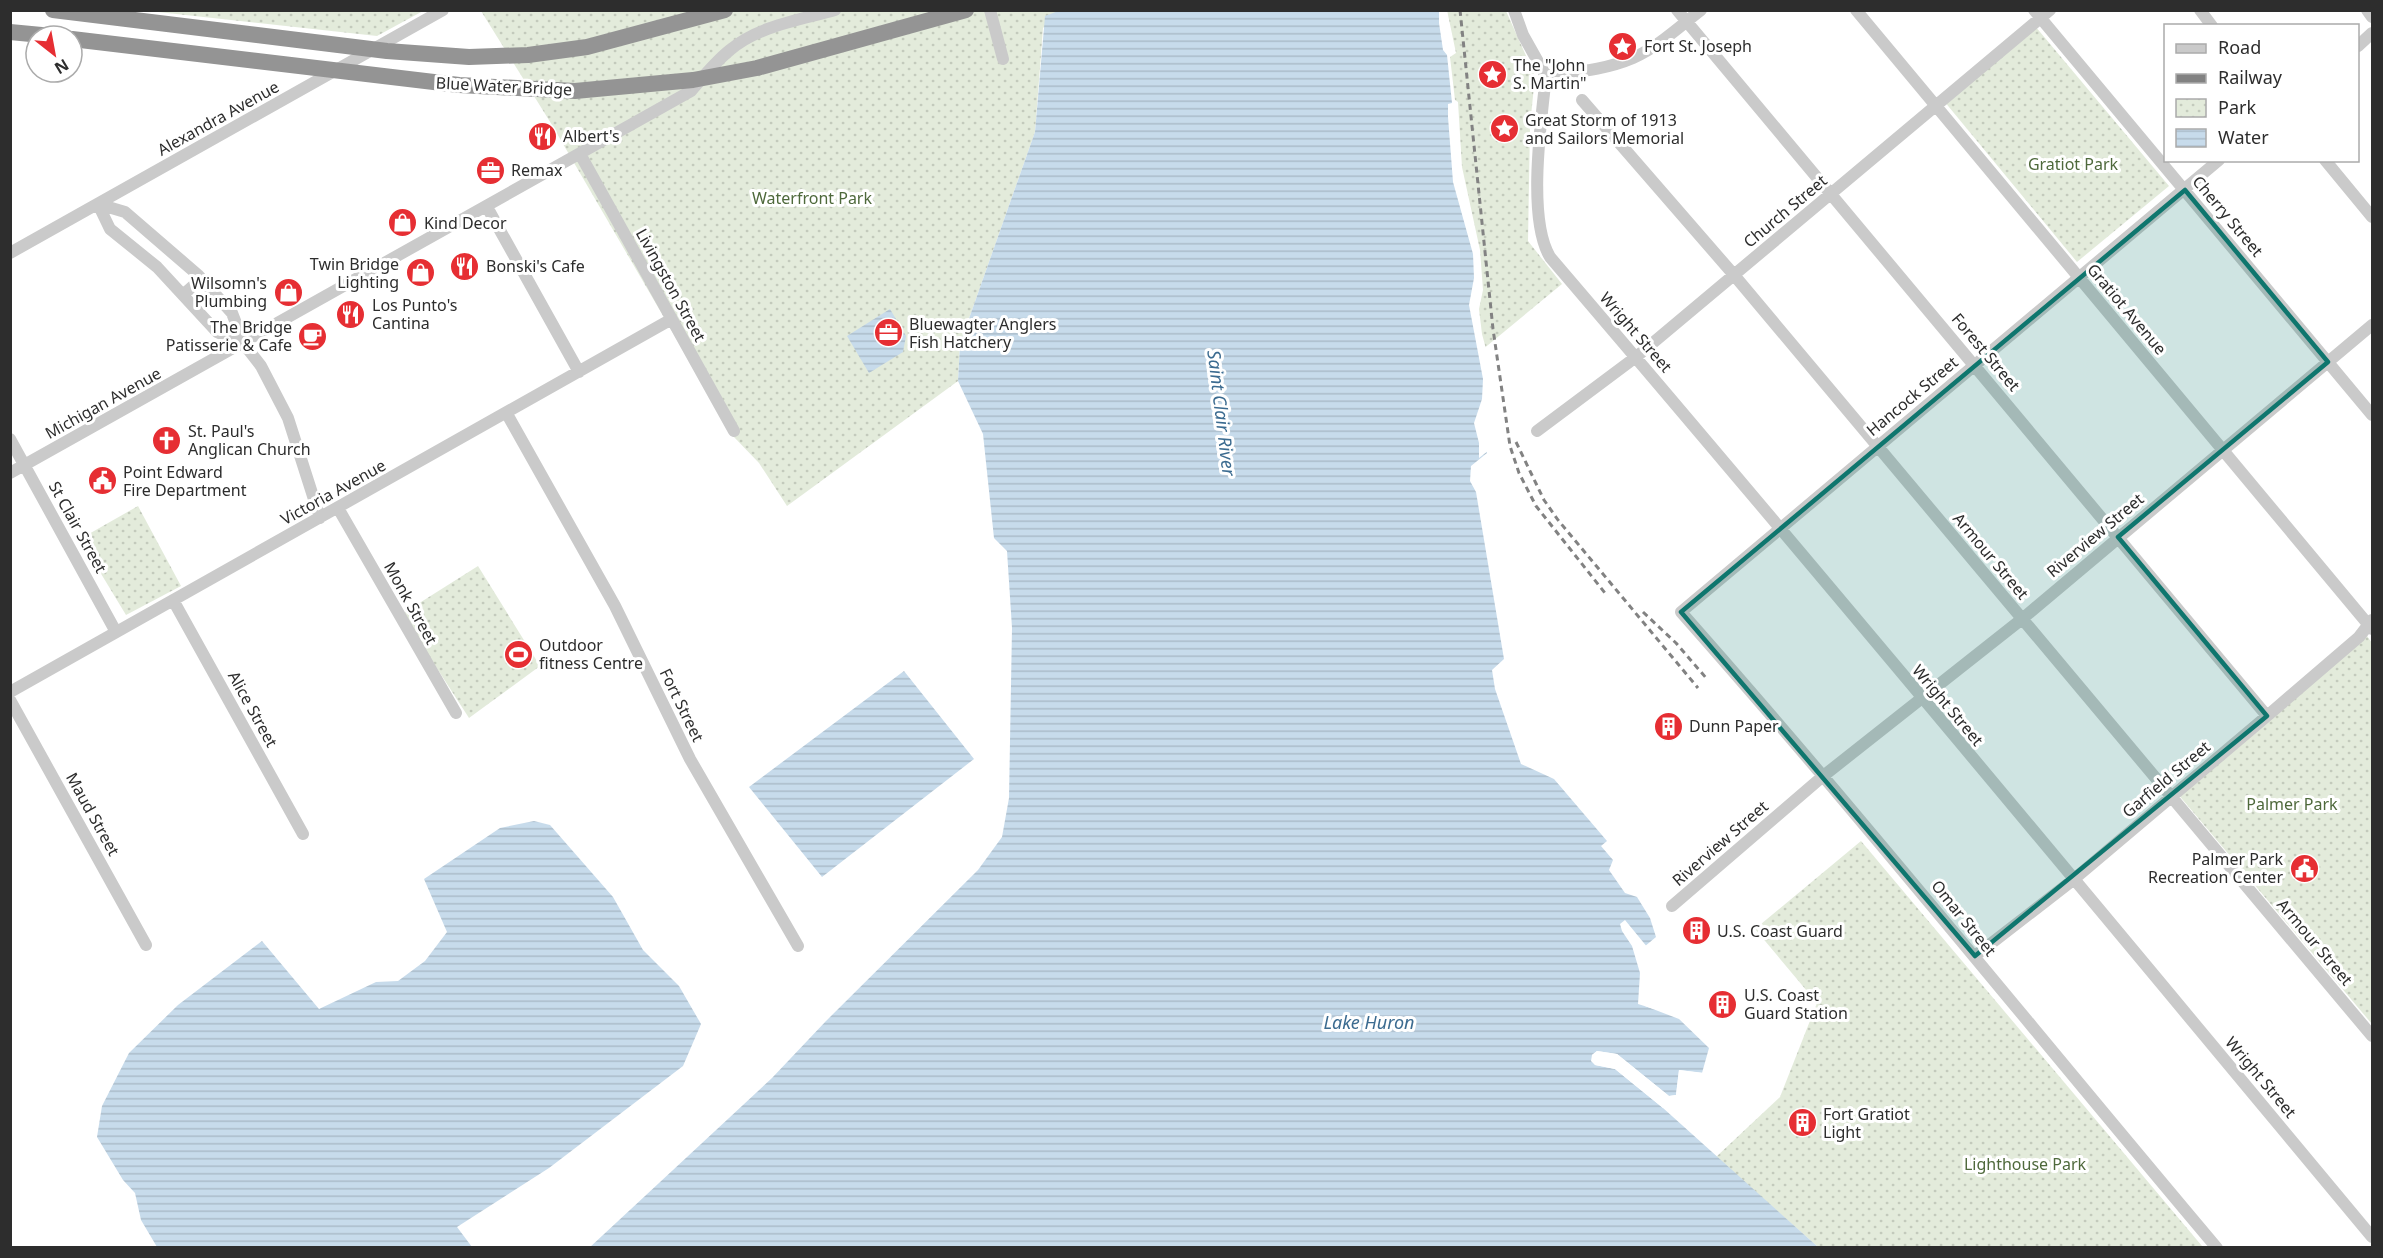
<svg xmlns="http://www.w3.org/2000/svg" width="2383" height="1258" font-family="'Noto Sans',sans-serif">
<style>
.park{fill:url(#park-dots)}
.water{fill:url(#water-rules)}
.pier{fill:#fff}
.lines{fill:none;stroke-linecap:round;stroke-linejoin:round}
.minor{stroke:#cacaca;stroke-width:12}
.highway{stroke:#949494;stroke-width:16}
.rail{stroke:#828282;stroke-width:3;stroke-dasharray:6 4.5;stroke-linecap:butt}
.highway-bridge{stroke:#949494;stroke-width:16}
.marked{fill:#0f766e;fill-opacity:0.2;stroke:#0f766e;stroke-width:4.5;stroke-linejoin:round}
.labels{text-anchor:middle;stroke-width:6;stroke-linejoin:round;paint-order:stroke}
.poi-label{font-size:16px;fill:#2d2d2d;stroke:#fff;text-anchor:start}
.street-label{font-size:16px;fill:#2d2d2d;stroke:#fff}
.park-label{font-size:16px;fill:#4e693b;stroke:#fff}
.water-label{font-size:18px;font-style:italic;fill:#3b6b90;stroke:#fff}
</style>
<defs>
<pattern id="park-dots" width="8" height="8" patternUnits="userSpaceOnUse" patternTransform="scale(1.5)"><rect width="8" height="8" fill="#e3ebdb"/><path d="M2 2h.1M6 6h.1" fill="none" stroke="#c3cabc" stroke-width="1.8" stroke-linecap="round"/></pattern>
<pattern id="water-rules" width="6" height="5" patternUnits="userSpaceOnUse" patternTransform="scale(1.5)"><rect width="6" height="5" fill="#c7dbeb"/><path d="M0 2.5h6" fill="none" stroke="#abbcca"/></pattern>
</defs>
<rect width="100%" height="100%" fill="#fff"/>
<!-- park -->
<path class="park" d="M149,11l274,-1v1l-46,25z
M481,11h580l-18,17 -8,104 -75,212 -2,37 -171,125 -28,-43 -26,-27 -181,-311z
M1444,11h62l29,65 -5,50 -2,115 34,43 -80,66 -23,-183z
M2035,26l134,160 -92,76 -133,-161z
M138,506l43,80 -55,29 -46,-76z
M478,566l62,100 -71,52 -67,-104z
M2367,636l5,7v381l-195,-231z
M1861,841l341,405 -384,1 -102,-90 64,-60 37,-94 -62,-74z"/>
<!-- water -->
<path class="water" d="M1061,10l383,1 15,156 18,83 -1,59 11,96v48l-16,13 -1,15 6,11 28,167 -12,11 3,19 26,75 33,15 53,62 -6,5 12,14 -4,10 16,23 12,4 13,21 6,19 -12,10 1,59 34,13 30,29 -7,25 -23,-3 -3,25 -7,1 -52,-42 -20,-3 -5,4 3,10 20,4 48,39 155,139 -1229,1 183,-170 54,-57 152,-151 24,-33 7,-39 3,-170 -5,-77 -13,-13 -11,-104 -25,-53 2,-37 75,-212 10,-116z
M890,309l16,27 -3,16 -34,21 -22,-37z
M904,671l70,88 -152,118 -73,-90z
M534,821l16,4 63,72 30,53 36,36 22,38 -18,42 -134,102 -92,59 15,20h-315l-16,-27 -6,-27 -12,-13 -26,-43 5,-31 27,-53 49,-48 84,-64 57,68 57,-27 22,-1 27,-20 22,-29 -23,-53 76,-51z"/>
<!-- pier -->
<path class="pier" d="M1447,10l9,43 -6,4 5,43 3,2 4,65 18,83 3,40 -4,19 3,25 10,37 -1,10 3,12 -4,12 7,31 -4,11 -14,11v-15l-5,-20 8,-24 1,-20 -14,-74 5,-27 -1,-24 -20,-72 -5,-65v-13l4,-1 -5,-48 -4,-5 -4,-27v-12z
M1625,920l23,28 5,40 -5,16 6,2v3l-16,-5 2,-31 -8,-27 -10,-15 -2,-7z
M1597,1051l20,3 52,42 7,-1 3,-25 26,3 -3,3 -20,-3 -3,23 -11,3 -52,-42 -18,-3 -3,2 2,7 20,3 49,41 -3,1 -48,-39 -20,-4 -4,-4 1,-6z"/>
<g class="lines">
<!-- minor -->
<path class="minor" d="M990,10l13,49
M1514,10l9,25 23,41
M1677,10l590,706
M1856,10l516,619
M2034,10l338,405
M2200,10l12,16
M2367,10l5,7
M2358,46l14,-13
M1546,76c-5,45 -19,143 4,181 277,324 549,652 822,980
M1546,76c29,-4 59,-6 87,-18 25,-11 46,-31 68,-48
M1582,100l152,175 638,761
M580,154l154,277
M2325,160l47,57
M98,204l27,8 73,63 34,38 12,31 17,22 27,52 32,100
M98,204l12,25 47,38 60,65 27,12
M487,207l92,165
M10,253l433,-243
M184,294l17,-15
M507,414l108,192 75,153 108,187
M1537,431l99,-74 414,-347
M10,439l106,193
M10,473l681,-382c12,-14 24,-29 39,-41 28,-24 70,-30 105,-40
M338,508l118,205
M173,600l130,234
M10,692l660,-372
M10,700l136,245
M1672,906l150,-129 200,-158 350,-294
M1975,956l98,-76 194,-164 92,-79 13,-17
M2217,1248c-179,-212 -353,-429 -536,-636l538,-452"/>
<!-- highway -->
<path class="highway" d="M10,32l42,4"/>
<!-- rail -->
<path class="rail" d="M1460,10l33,319 17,117 9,27 17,33 69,87
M1516,442l28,58 14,20 140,168
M1643,612l33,31 31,36"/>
<!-- highway-bridge -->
<path class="highway-bridge" d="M53,10l334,41 82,6 59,-2 59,-8 138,-37
M72,39l387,46 116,6 118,-11 64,-12 209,-58"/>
</g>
<!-- marked area -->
<path class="marked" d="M2185,190l143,172 -210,175 149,179 -292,240 -294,-344z"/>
<!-- icons -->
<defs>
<symbol id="sight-disc" viewBox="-11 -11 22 22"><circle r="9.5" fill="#e62e33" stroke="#fff"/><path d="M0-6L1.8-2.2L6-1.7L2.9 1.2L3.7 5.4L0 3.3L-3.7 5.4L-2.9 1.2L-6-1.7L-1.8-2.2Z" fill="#fff"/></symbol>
<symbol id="restaurant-disc" viewBox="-11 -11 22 22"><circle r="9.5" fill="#e62e33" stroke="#fff"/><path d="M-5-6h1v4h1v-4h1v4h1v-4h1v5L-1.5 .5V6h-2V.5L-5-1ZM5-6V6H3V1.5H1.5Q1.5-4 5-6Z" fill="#fff"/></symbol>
<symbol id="office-disc" viewBox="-11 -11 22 22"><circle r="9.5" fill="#e62e33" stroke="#fff"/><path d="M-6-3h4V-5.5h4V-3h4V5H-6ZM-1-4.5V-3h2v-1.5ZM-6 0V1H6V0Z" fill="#fff"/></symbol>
<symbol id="shop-disc" viewBox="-11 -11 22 22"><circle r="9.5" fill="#e62e33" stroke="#fff"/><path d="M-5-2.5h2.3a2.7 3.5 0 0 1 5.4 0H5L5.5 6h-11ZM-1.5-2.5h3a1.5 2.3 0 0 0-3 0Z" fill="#fff"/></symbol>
<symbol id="cafe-disc" viewBox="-11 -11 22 22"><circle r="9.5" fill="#e62e33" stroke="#fff"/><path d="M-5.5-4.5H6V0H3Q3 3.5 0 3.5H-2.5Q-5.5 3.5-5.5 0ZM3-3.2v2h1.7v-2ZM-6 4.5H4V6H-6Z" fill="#fff"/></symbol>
<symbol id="church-disc" viewBox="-11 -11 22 22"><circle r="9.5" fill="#e62e33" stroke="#fff"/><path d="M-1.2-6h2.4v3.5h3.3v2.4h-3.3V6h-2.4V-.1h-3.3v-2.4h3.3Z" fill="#fff"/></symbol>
<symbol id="civic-disc" viewBox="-11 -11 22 22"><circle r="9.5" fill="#e62e33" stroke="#fff"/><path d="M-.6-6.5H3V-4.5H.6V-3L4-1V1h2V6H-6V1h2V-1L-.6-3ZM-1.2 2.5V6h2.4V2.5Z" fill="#fff"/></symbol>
<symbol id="stadium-disc" viewBox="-11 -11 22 22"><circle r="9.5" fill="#e62e33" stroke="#fff"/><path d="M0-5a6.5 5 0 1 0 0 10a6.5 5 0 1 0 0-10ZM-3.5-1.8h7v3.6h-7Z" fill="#fff"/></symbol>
<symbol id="building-disc" viewBox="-11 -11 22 22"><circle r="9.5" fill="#e62e33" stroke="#fff"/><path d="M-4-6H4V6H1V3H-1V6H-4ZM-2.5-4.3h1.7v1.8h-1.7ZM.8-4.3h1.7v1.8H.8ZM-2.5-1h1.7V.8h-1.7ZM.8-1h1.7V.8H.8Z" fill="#fff"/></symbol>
</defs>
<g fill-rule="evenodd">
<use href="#sight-disc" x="1606" y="30" width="33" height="33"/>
<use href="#sight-disc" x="1476" y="58" width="33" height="33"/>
<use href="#sight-disc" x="1488" y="112" width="33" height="33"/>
<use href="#restaurant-disc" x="526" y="120" width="33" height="33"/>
<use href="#office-disc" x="474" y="154" width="33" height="33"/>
<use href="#shop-disc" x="386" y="206" width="33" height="33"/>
<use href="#restaurant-disc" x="448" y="250" width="33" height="33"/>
<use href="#shop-disc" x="404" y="256" width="33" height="33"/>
<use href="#shop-disc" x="272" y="276" width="33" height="33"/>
<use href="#restaurant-disc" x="334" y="298" width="33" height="33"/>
<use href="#office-disc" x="872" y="316" width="33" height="33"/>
<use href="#cafe-disc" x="296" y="320" width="33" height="33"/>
<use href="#church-disc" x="150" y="424" width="33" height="33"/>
<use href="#civic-disc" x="86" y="464" width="33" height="33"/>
<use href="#stadium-disc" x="502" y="638" width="33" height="33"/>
<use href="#building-disc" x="1652" y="710" width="33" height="33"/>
<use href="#civic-disc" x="2288" y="852" width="33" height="33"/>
<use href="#building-disc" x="1680" y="914" width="33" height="33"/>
<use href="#building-disc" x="1706" y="988" width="33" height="33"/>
<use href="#building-disc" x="1786" y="1106" width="33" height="33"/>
</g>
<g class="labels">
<!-- poi labels -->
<g class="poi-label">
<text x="1644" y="52">Fort St. Joseph</text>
<text x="1513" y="71">The "John<tspan x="1513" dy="18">S. Martin"</tspan></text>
<text x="1525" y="126">Great Storm of 1913<tspan x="1525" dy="18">and Sailors Memorial</tspan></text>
<text x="563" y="142">Albert's</text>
<text x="511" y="176">Remax</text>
<text x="424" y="229">Kind Decor</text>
<text x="399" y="270" text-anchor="end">Twin Bridge<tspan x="399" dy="18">Lighting</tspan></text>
<text x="486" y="272">Bonski's Cafe</text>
<text x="267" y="289" text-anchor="end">Wilsomn's<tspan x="267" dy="18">Plumbing</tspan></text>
<text x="372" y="311">Los Punto's<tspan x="372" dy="18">Cantina</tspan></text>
<text x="909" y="330">Bluewagter Anglers<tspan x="909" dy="18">Fish Hatchery</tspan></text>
<text x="292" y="333" text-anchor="end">The Bridge<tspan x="292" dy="18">Patisserie &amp; Cafe</tspan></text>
<text x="188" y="437">St. Paul's<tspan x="188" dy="18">Anglican Church</tspan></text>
<text x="123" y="478">Point Edward<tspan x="123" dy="18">Fire Department</tspan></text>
<text x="539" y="651">Outdoor<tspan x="539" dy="18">fitness Centre</tspan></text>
<text x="1689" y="732">Dunn Paper</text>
<text x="2283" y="865" text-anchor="end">Palmer Park<tspan x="2283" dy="18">Recreation Center</tspan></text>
<text x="1717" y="937">U.S. Coast Guard</text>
<text x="1744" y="1001">U.S. Coast<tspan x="1744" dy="18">Guard Station</tspan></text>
<text x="1823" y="1120">Fort Gratiot<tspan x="1823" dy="18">Light</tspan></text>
</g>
<!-- street labels -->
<g class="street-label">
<text transform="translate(504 86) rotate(3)" y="6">Blue Water Bridge</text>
<text transform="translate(218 118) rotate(-29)" y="6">Alexandra Avenue</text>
<text transform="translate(1785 211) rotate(-40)" y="6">Church Street</text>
<text transform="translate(2228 216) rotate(50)" y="6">Cherry Street</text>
<text transform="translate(671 285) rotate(61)" y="6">Livingston Street</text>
<text transform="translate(2127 309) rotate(50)" y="6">Gratiot Avenue</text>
<text transform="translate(1636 332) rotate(49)" y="6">Wright Street</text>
<text transform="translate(1986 352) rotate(50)" y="6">Forest Street</text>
<text transform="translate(1912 396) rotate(-40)" y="6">Hancock Street</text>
<text transform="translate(103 403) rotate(-29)" y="6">Michigan Avenue</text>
<text transform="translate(333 492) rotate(-29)" y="6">Victoria Avenue</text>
<text transform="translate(78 527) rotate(61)" y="6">St Clair Street</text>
<text transform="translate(2095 535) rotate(-40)" y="6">Riverview Street</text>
<text transform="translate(1991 556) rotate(50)" y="6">Armour Street</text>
<text transform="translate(411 603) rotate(61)" y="6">Monk Street</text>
<text transform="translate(682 705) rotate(64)" y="6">Fort Street</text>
<text transform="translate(1948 705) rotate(50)" y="6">Wright Street</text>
<text transform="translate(253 709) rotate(61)" y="6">Alice Street</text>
<text transform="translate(2166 779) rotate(-40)" y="6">Garfield Street</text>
<text transform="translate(93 814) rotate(61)" y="6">Maud Street</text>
<text transform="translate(1720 843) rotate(-41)" y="6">Riverview Street</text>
<text transform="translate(1964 918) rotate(51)" y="6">Omar Street</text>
<text transform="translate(2315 942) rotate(50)" y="6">Armour Street</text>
<text transform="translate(2261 1077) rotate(50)" y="6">Wright Street</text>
</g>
<!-- park labels -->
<g class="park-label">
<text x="2073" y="170">Gratiot Park</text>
<text x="812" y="204">Waterfront Park</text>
<text x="2292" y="810">Palmer Park</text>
<text x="2025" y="1170">Lighthouse Park</text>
</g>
<!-- water labels -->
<g class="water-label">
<text transform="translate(1221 413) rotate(83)" y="6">Saint Clair River</text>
<text x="1369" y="1029">Lake Huron</text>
</g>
</g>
<!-- border -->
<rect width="2383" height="1258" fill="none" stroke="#2d2d2d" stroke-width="24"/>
<!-- legend -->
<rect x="2164" y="24" width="195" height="138" fill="#ffffff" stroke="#ababab" stroke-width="1.5"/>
<rect x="2176" y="44" width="30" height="9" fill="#cacaca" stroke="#ababab" stroke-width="1.5"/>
<text x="2218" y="54" font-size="18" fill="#2d2d2d">Road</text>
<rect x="2176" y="74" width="30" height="9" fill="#828282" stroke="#ababab" stroke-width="1.5"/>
<text x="2218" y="84" font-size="18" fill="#2d2d2d">Railway</text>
<rect x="2176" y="99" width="30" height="18" fill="url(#park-dots)" stroke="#ababab" stroke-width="1.5"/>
<text x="2218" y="114" font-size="18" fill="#2d2d2d">Park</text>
<rect x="2176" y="129" width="30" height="18" fill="url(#water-rules)" stroke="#ababab" stroke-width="1.5"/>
<text x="2218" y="144" font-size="18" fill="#2d2d2d">Water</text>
<!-- north arrow -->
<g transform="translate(54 54) rotate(149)"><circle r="28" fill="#ffffff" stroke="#ababab" stroke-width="1.5"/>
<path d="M0-4.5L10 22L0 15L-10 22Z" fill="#e62e33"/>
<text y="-9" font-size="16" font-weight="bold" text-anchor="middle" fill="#2d2d2d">N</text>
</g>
</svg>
